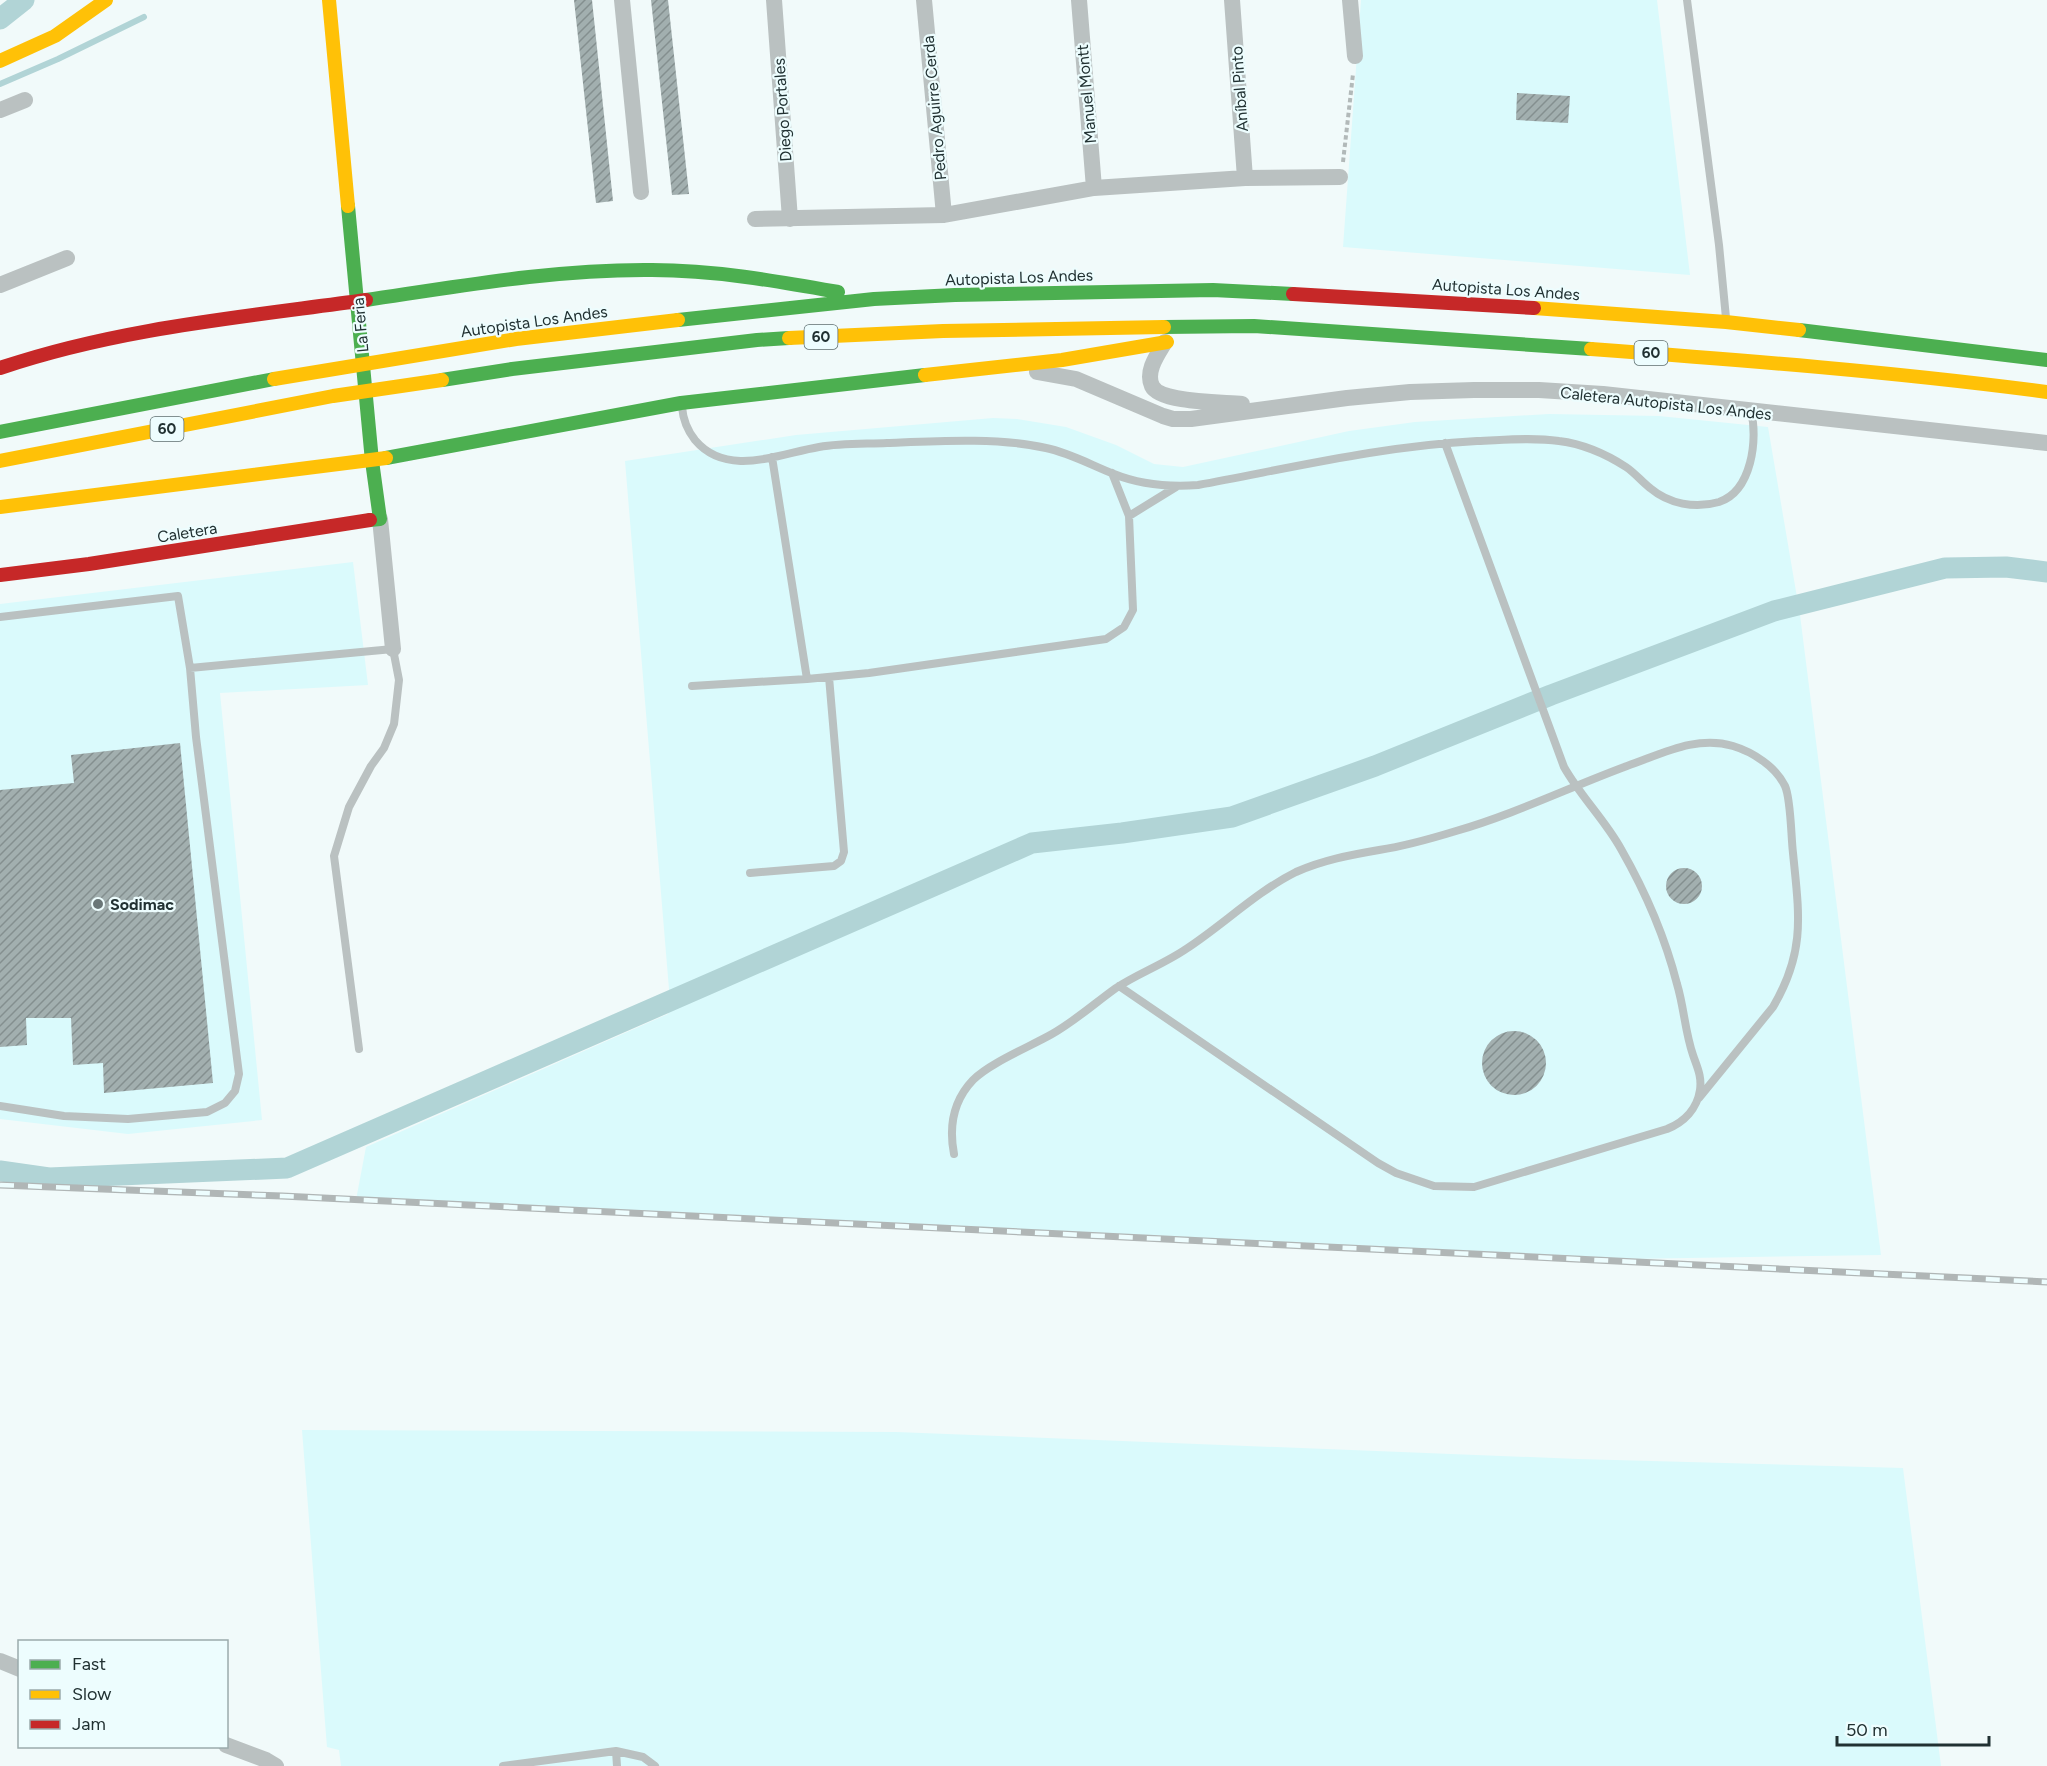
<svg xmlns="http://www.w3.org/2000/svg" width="2047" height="1766" font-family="Figtree,sans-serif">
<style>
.built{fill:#dafafc}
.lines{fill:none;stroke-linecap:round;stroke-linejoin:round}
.stream{stroke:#b1d4d6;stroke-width:6}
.canal{stroke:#b1d4d6;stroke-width:21}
.building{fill:url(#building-hatch)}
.path{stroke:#b2b9b9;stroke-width:4;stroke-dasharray:4.5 3;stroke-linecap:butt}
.lane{stroke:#bac1c1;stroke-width:8}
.street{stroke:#bac1c1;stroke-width:16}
.fast{stroke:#4caf50;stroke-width:14}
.slow{stroke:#ffc107;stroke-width:14}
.jam{stroke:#c62828;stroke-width:14}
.rail-casing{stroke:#b0b6b6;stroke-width:7}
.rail{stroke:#edfdfe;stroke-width:4.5;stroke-dasharray:14;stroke-linecap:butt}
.poi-dot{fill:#6a7778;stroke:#edfdfe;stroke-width:2}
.labels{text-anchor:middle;stroke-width:4.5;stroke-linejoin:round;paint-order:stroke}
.shield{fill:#edfdfe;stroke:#5e6e6f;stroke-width:1.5}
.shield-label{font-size:15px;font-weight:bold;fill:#213132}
.street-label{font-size:16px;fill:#213132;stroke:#edfdfe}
.poi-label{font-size:16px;font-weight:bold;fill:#213132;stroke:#edfdfe;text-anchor:start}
</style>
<defs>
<pattern id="building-hatch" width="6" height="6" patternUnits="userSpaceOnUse" patternTransform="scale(1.5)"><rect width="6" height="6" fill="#a2afaf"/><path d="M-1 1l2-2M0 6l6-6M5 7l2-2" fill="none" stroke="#848f8f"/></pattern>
</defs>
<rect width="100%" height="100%" fill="#f1fafa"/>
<!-- built -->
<path class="built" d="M1361,0h296l33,275 -347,-28z
M1549,414l110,2 109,11 32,188 81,640 -255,4 -1270,-59 10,-53 302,-133 2,-13 -45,-540 171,-26 197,-17 24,1 49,8 50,18 38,19 29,3 166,-36 66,-9z
M353,562l15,123 -148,8 42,427 -134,14 -128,-15v-515z
M302,1430l594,2 682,27 325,9 38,298h-1600l-2,-16 -12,-3z"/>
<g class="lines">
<!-- stream -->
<path class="stream" d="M0,84l58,-25 86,-42"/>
<!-- canal -->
<path class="canal" d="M0,19l24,-19
M0,1171l49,7 238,-10 745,-325 90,-10 110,-16 143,-51 176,-71 223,-84 171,-43 61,-1 41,5"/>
</g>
<!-- building -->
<path class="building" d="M574,0h18l21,201 -17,2z
M651,0h17l21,194 -17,1z
M1517,93l53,3 -2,27 -52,-3z
M180,743l33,340 -109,10 -1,-30 -30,2 -2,-47h-45l1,27 -27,2v-257l74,-7 -3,-28z
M1666 886a18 18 0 1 1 36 0a18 18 0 1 1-36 0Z
M1482 1063a32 32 0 1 1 64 0a32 32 0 1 1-64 0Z"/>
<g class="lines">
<!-- path -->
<path class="path" d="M1343,162l10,-88"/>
<!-- lane -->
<path class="lane" d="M1687,0l32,245 7,73
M682,407c1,12 5,23 13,33 32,38 83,14 124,7 22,-4 45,-3 68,-4 49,-2 111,-6 159,5 24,5 45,17 68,26 27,11 55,13 84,11 93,-17 184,-39 279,-44 27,-1 55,-4 82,0 24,3 47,13 67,26 9,6 16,15 24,21 19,16 45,21 69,14 33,-11 39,-63 32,-91
M772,457l35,222
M1112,473l17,43 47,-29
M0,617l178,-21 12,72
M692,686l115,-7 62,-6 237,-34 18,-12 9,-17 -4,-94
M750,873l84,-7 7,-5 3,-9 -15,-175
M1119,986l259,177 18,10 38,13 40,1 193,-58c17,-7 30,-20 33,-39 2,-14 -3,-23 -7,-35 -8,-23 -9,-48 -16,-71 -12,-47 -32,-93 -56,-135 -16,-29 -40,-52 -57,-82l-119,-324
M0,1106l64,10 64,3 79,-7 18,-9 10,-12 4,-17 -43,-337 -6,-69 203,-19 6,31 -5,44 -10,24 -13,18 -22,41 -15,49 25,193
M954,1154c-5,-26 -1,-53 19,-74 17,-17 56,-33 79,-46 23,-13 43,-31 64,-46 21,-14 48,-24 70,-39 37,-24 70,-57 110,-77 27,-12 54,-17 83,-22 26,-4 51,-11 77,-19 59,-17 114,-44 171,-65 35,-12 69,-31 106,-20 20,6 43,21 52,40 6,13 6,51 8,67 6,61 13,98 -20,154l-74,91
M616,1751l1,15
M503,1766l113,-15 27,6 12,9"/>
<!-- street -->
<path class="street" d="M622,0l19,192
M774,0l16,219
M924,0l20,215
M1079,0l15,188
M1232,0l13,178
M1350,0l5,56
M0,110l25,-10
M755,219l189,-4 150,-27 151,-10 95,-1
M0,285l67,-27
M1165,342c-7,12 -20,29 -13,44 8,17 72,16 90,18
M1037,372l39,7 87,37 10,3h18l156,-21 63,-6 64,-2h65l64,4 444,49
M380,519l13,130
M0,1661l20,8
M226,1745l40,15 10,6"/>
<!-- fast -->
<path class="fast" d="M348,206l24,255 8,58 -10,1
M366,300c95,-14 190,-31 286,-30 63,0 124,11 186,22
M678,320l196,-21 81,-4 258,-5 80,4
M1164,327l90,-1 337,23
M1799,330l248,30
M442,380l70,-11 245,-29 32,-2
M0,432l274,-53
M386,458l295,-55 244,-28"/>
<!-- slow -->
<path class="slow" d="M329,0l19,206
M0,61l55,-25 51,-36
M1534,308l192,14 73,8
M789,338l154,-7 221,-4
M1591,349c152,11 305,23 456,43
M925,375l137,-15 105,-18
M274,379l242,-40 162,-19
M0,461l333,-65 109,-16
M0,507l386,-49"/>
<!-- jam -->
<path class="jam" d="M1293,294l241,14
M0,368c118,-40 243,-51 366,-68
M0,575l89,-11 281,-44"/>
<defs>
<path id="rail" d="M0,1185l282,11 1765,86"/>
</defs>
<!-- rail casing -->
<use href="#rail" class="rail-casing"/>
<!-- rail -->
<use href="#rail" class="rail"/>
</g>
<!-- markers -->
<circle class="poi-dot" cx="98" cy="904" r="6"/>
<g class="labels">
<!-- shield labels -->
<g class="shield">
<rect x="804.5" y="325" width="33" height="24" rx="4.5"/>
<rect x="1634.5" y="341" width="33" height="24" rx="4.5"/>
<rect x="150.5" y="417" width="33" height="24" rx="4.5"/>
</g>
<g class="shield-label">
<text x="821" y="342">60</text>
<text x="1651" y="358">60</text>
<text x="167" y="434">60</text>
</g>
<!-- street labels -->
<g class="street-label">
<text transform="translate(1239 89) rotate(-94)" y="6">Aníbal Pinto</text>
<text transform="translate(1086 94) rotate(-95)" y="6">Manuel Montt</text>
<text transform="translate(934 108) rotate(-95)" y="6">Pedro Aguirre Cerda</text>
<text transform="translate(782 110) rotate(-94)" y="6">Diego Portales</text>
<text transform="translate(1019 277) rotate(-2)" y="6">Autopista Los Andes</text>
<text transform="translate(1506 289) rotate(4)" y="6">Autopista Los Andes</text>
<text transform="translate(534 321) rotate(-8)" y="6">Autopista Los Andes</text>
<text transform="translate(360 325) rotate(-95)" y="6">La Feria</text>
<text transform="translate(1666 403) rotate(6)" y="6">Caletera Autopista Los Andes</text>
<text transform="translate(187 532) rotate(-9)" y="6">Caletera</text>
</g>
<!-- poi labels -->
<g class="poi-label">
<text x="110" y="910">Sodimac</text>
</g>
</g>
<!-- legend -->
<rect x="18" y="1640" width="210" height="108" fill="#edfdfe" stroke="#9babac" stroke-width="1.5"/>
<rect x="30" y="1660" width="30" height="9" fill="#4caf50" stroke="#9babac" stroke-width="1.5"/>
<text x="72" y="1670" font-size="18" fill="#213132">Fast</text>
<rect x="30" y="1690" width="30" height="9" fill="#ffc107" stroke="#9babac" stroke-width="1.5"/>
<text x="72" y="1700" font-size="18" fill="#213132">Slow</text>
<rect x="30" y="1720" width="30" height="9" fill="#c62828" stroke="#9babac" stroke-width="1.5"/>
<text x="72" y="1730" font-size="18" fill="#213132">Jam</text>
<!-- scale -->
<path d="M1837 1736v9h152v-9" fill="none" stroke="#213132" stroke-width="3"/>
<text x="1846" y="1736" font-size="18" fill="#213132" stroke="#edfdfe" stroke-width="4.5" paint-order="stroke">50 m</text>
</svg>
